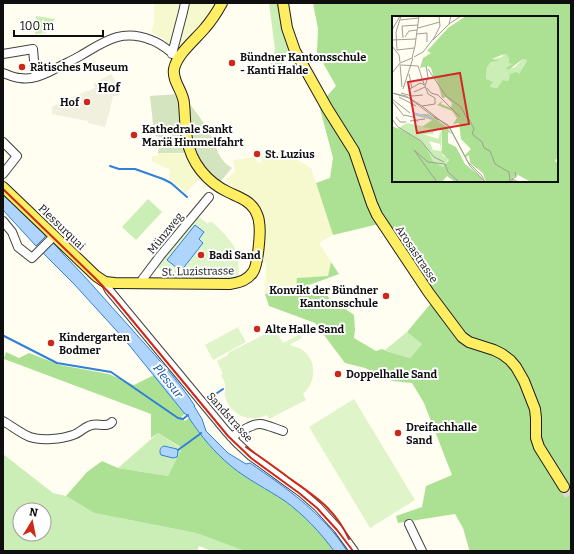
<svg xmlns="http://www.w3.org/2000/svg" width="574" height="554" font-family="Bitter,serif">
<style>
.farmland{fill:#f6f8cd}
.green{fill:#cbeeb6;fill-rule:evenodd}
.forest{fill:#ace193;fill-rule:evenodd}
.cemetery{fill:#d3e4be}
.pitch{fill:#dff4c8}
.plaza{fill:#f1efde}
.water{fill:#b0d5fc;stroke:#2f7fdb}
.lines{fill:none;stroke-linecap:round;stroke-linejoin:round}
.stream{stroke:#2f7fdb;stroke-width:2}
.major-tunnel{stroke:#dbdacf;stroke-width:10;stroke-dasharray:10 5;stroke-linecap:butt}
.minor-casing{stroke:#424242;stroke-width:10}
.major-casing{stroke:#202020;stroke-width:12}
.minor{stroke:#fff;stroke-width:8}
.major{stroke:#ffee61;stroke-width:10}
.rail{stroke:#ce2818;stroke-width:2}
.poi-dot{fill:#ce2818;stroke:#fff;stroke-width:1.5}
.labels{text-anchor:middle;stroke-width:4;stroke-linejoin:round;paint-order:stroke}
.poi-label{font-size:11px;font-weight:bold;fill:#0f0f0f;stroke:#fff;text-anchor:start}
.street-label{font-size:11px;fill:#0f0f0f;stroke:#fff}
.water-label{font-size:12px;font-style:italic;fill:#0b51ae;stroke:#fff}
.quarter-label{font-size:13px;font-weight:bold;fill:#0f0f0f;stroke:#fff}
.inset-river{fill:none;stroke:#b0d5fc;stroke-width:2}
.inset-road{fill:none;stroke:#9f9e97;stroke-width:1}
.view{fill:#d62828;fill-opacity:0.15;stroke:#d62828;stroke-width:2}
.inset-edge{fill:none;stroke:#0f0f0f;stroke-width:2}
</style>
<rect width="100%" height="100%" fill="#fffef1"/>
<!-- farmland -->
<path class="farmland" d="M154,3h68l-43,55 -16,-20 -12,-6 3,-8z
M283,151l28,17 22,67 -14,8 12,19 -3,14 -30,2 -1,9 -32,7 1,-31 -4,-1 2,-39 -33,-34 1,-2 -7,-6 10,-10 -1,-1 1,-2 -1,-1 -1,-7 23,-3 1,6 5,-1 -1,-5 4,-1v-2z
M158,153l29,1 14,23 -15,16 -16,-14 -1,-4 1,-5 -18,-9v-5h6z"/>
<!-- green -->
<path class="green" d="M269,3h14l14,53 -28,15 6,-22z
M36,16l19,3 -9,14 -11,1z
M148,199l14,13 -26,28 -14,-13z
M407,332l15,12 -12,14 -18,-5 -7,-3z
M158,433l24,16 -14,27 -50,-8zM167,446l8,2 3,4c0,3 -1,5 -4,6z
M3,454l50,39 13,3 28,17 102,20 49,18h-33l-13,-5 -2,5h-194zM20,510h24v24h-24z"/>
<!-- forest -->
<path class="forest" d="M313,3h258v548h-102v-2l-6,-21 -8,-14 -57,9 -2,-7 26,-9 4,-21 26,-11 -28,-72 -12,-20 -19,-2 -28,-13 -20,-5 -30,-40 -46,-17 -4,-12 31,-7 1,-9 31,-2 3,-14 8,12 -30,11 3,7 3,4 12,-2 6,13 11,1 10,7 1,15 -1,8 22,13 6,-2 7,3 21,6 12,-14 -15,-12 25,-30 -53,-78 -46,11 -17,-52 14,-5 3,-20 -14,-53 17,-19 -19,-34 1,-23zM393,17h164v164h-164z
M6,352l13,6 10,-5 31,12 49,9 25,11 20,-10 31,39 -4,3 4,4 4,-3c12,18 25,34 42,48 17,14 36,23 54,35 19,14 35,31 49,50h-89l-49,-18 -102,-20 -28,-17 21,-24 15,-11 16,7 50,8 14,-28 -24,-15 -7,5v-24l-147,-55z"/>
<!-- cemetery -->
<path class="cemetery" d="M178,94l1,13h2l5,46h-28l3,-16 -6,-1 1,-2 -2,-1 -4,-37z
M188,102c8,10 16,20 22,32 8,14 7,25 22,34l-12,14c-6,-5 -13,-9 -17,-15 -12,-16 -13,-37 -15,-55l2,-1v-4h-2z"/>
<!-- pitch -->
<path class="pitch" d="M199,217l9,7 1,-2h3c8,7 18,17 23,26 2,4 5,23 3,27 -2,3 -5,4 -8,5l-55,1 -19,-15 40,-47h1z
M238,327l8,15 -33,18 -8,-15z
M275,329l8,14 17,-9 2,4 -13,7c4,1 9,2 12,4 17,11 15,33 2,45l3,6 -37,19 -2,-4c-17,8 -37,1 -42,-19 -1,-4 1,-8 0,-12 0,-3 -3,-6 -4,-9l2,-1 -6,-13 11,-6v-2z
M354,399l61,101 -45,28 -61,-101z"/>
<!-- plaza -->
<path class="plaza" d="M111,74l7,11 1,8 -1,3h-5l-4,18 -4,13 -17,-4v-2l-36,-7v-7l20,-10 23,-9 -2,-4z"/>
<!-- water -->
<path class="water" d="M3,194l42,41v2l-9,9 -33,-36z
M195,225l9,7 -5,7 4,4 -22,28 -14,-11z
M53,242l11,13c22,22 43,47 64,70 23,26 48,52 67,81h-1l8,13 4,12 22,22 18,11 4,-1c36,25 73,50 97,88h-13c-14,-19 -30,-36 -49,-50 -18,-12 -37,-21 -54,-35 -17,-14 -30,-30 -42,-48v-1l-3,-3h-1l-60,-74 -51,-56 -32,-32z
M164,446l13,3 1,3 -1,5 -4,1 -12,-3c-2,-4 -1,-8 3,-9z"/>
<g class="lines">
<!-- stream -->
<path class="stream" d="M110,166l9,3h16l28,10 8,4 16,14
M4,336l53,27 54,9 67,46 5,1 5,-4
M204,402l19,-13
M178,450l22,-16 1,-1"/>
<!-- major-tunnel -->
<path class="major-tunnel" d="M564,487l7,11"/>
<defs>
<path id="minor" d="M3,54l30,-5 2,23
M172,54l11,-42 2,-9
M3,73c6,2 11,5 17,5 12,2 23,-3 33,-8 9,-5 18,-9 27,-14 24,-14 41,-28 71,-16 10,3 19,12 28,18
M3,142l14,14 -14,18
M3,221l9,11 6,15 14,11 22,-22
M105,282l4,8 117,141 11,12 14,13 51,37 16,14 20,22 16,22
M142,283v-3l18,-24 49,-59
M3,421c9,5 17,12 27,16 11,4 32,2 43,-2 7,-2 12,-9 19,-10 6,-2 15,3 20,-3
M231,437c8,-4 21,-14 30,-13 7,1 15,5 22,7
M409,524l13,27"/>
<path id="major" d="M283,3l4,25 8,23 32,57 27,43 18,53 5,11 52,78 33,44 7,5 25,8 8,4 8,6 6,7 8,14 11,28 1,9v20l3,9 25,40
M3,187l93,89 9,6 10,1 115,1c9,-1 18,-4 23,-12 5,-7 8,-41 6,-50 0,-4 -2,-8 -4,-12 -6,-10 -17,-13 -27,-18 -21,-10 -37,-29 -41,-53 -2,-12 -2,-24 -3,-36 -1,-12 -12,-22 -10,-34 3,-15 22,-30 31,-41 7,-8 12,-16 17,-25"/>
</defs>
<!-- minor casing -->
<use href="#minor" class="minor-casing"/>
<!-- major casing -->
<use href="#major" class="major-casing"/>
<!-- minor -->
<use href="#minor" class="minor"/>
<!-- major -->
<use href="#major" class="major"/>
<!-- rail -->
<path class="rail" d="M3,189l93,90 17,18 115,139 23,22 48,35 18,15 20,22 16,21
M246,447c14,10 29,20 43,31 26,18 46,31 60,61"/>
</g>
<!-- markers -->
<g class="poi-dot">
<circle cx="232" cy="63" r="4"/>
<circle cx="22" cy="67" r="4"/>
<circle cx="87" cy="102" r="4"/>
<circle cx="134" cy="135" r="4"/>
<circle cx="257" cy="154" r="4"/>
<circle cx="201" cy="255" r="4"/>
<circle cx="386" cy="296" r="4"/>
<circle cx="257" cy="329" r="4"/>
<circle cx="51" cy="343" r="4"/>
<circle cx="338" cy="374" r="4"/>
<circle cx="398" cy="433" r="4"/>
</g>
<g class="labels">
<!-- poi labels -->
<g class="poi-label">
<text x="240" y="61">Bündner Kantonsschule<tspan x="240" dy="13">- Kanti Halde</tspan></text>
<text x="30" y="71">Rätisches Museum</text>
<text x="79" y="106" text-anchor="end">Hof</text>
<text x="142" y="133">Kathedrale Sankt<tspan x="142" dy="13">Mariä Himmelfahrt</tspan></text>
<text x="265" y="158">St. Luzius</text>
<text x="209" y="259">Badi Sand</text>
<text x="378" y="294" text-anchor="end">Konvikt der Bündner<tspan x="378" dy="13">Kantonsschule</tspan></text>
<text x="265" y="333">Alte Halle Sand</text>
<text x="59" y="341">Kindergarten<tspan x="59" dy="13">Bodmer</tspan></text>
<text x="346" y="378">Doppelhalle Sand</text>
<text x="406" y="431">Dreifachhalle<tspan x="406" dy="13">Sand</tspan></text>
</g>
<!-- street labels -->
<g class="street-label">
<text transform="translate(62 227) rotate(44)" y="4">Plessurquai</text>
<text transform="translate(165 233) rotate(-51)" y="4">Münzweg</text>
<text transform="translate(417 254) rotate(56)" y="4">Arosastrasse</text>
<text transform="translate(198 271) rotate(-1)" y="4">St. Luzistrasse</text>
<text transform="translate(230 417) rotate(48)" y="4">Sandstrasse</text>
</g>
<!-- water labels -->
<g class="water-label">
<text transform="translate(168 381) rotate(51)" y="4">Plessur</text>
</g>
<!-- quarter labels -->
<g class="quarter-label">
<text x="109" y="92">Hof</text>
</g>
</g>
<!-- overview -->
<g transform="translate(392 16)">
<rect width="166" height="166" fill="#fffef1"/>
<path d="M111,38l6,2 -3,2 3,-1 4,7 -2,3 3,1 9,-9 4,1 -1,3 -7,12h-11l2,1 -2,5 -5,-1 -6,8 -6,-1 -5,-8 1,-12 4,-5 11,-1 -10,-2 10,-2zM15,107l35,7 -1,16 2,10 6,1 -4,9 -2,1 -10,-6 -8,-16 -13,-10 -15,-6zM43,113l6,2 -3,8 -15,-5h10zM37,125l11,3 1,7 -8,-1z" fill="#cbeeb6" fill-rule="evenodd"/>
<path d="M74,0h92v141l-3,4 3,2v19h-27l-13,-7 -6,3 8,4h-34l-3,-9 -13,-10 -1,-8 -4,3v-3l6,-6 -10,-10 -2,-16 -6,1 4,-6 -5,-7 -15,-6 5,-4 -1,3 10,4 1,-5 -6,-6 -4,1 -5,-18 -3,-2 -3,-10 -3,-2 -8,2 3,-10 8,-5 -4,-2 21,-23zM112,38l4,2 -2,3 3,-2v6l4,1 -7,4 2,2 15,-11 4,1 -1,3 -7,11 -3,-2 -8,3 2,1 -2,5 -5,-1 -6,8 -6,-1 -1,-1 3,-4 -7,-3 1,-12 4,-5 11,-1 -10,-2zM24,98h12l18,12 6,8 -4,-2v11l8,4 9,17 16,13 2,5h-28l-8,-6 -5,6h-50v-56l20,9 13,10 8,16 10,6 6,-7 -7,-7v-23l-20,-3 10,-7 -18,-5z" fill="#ace193" fill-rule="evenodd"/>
<path class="inset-river" d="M21,97l18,5"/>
<path class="inset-road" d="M9,0l-5,16 1,18 17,-2M8,4l19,-2M57,8l12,-8M26,12l22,-6M0,14l8,-14M25,18l10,-1v9M13,21l4,-6 8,-1M11,22l-1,-12 16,-1M0,24l24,-1M41,24l16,-16 2,-8M0,30l7,9 1,7M23,30l4,-30M22,41l9,-5 11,-14 6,-12 -1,-10M8,48l2,23M9,49l17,1 6,18M36,53l18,27 15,11 6,11M0,57l8,-10 12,-5 3,-12M17,58l3,14M35,72l4,5 7,2 22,22M11,73l10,-31M18,73l10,-6 5,2M22,76l11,-5M0,77l14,3 16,10 13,-2v-6l-7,-4 -3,-8 3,-9 -2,-11M0,77l17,5 29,22M9,77l11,3 11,-1M7,81l17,9M0,83l18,14M0,85l12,15M30,90l28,22 18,34 14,14 3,6M12,99l9,2 5,5M4,101l4,5h6M42,101l14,8 22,41 15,16M0,103l6,8 23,14 13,16 10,5M77,103l5,10 -2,5 10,8 2,6 6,3 5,13 14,8 1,10M18,105l15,-2M53,148l3,8 11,10M45,166l-23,-32 14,12 17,2M120,166v-3l4,-2 -1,-5"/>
<path class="view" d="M68,57l9,51 -52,9 -9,-51z"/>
<rect width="166" height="166" class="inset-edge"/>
</g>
<!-- border -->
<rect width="574" height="554" fill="none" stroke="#0f0f0f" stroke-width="8"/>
<!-- north arrow -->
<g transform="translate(32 522) rotate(10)"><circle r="19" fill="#ffffff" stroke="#9f9f9f"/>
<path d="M0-3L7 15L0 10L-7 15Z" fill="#ce2818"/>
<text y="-6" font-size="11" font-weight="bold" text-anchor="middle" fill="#0f0f0f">N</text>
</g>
<!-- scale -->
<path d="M14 30v6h89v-6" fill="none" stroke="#0f0f0f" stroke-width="2"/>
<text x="20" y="30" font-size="12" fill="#0f0f0f" stroke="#ffffff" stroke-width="3" paint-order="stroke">100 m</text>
</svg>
